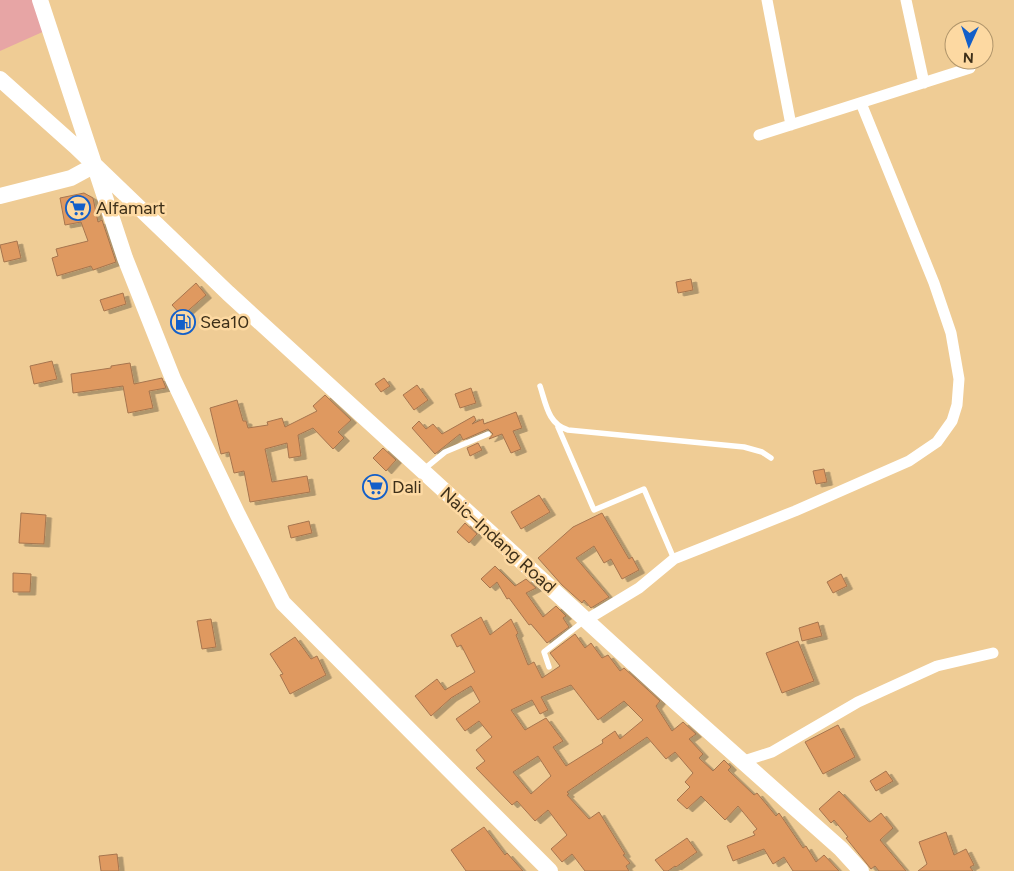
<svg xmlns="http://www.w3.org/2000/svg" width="1014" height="871" font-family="Figtree,sans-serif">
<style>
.green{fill:#e7a5a5}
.building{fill:#df9961;stroke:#a6754e;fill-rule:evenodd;filter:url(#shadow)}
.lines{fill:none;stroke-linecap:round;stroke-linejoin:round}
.lane{stroke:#fff;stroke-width:5.5}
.street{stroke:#fff;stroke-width:11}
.secondary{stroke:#fff;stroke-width:16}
.labels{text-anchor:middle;stroke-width:5;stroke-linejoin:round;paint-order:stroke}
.poi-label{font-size:18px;fill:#3d2f19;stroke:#fdd9a2;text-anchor:start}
.street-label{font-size:18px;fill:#3d2f19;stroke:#fdd9a2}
</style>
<defs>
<filter id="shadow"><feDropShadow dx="5.5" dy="3" stdDeviation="0" flood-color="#0004"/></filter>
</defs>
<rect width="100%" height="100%" fill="#efcc95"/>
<!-- green -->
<path class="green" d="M0,0h35l12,30 -47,21z"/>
<!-- building -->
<path class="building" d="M84,193l9,5 5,24 4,-2 14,42 -23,8 -2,-4 -34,10 -5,-18 6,-2 -2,-7 32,-8 -7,-19 -16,3 -5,-27z
M17,241l4,17 -17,4 -4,-17z
M691,279l2,11 -15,3 -2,-11z
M196,283l10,12 -24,21 -10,-11z
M123,293l3,11 -22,7 -4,-11z
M52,361l5,18 -23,5 -4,-18z
M130,363l4,21 28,-6 4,10 -17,3 4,17 -25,5 -5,-27 -50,7 -2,-19 40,-6v-2z
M384,378l6,8 -9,6 -6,-8z
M417,385l11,15 -14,10 -11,-15z
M471,388l5,15 -16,5 -5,-14z
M325,395l26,25 -13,12 6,6 -11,11 -20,-21 -15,7 3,21 -12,2 -2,-15 -22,6 7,33 35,-6 3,16 -60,10 -6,-31 -10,2 -5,-21 -8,2 -11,-46 27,-8 6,21h3l2,7 20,-3 -1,-3 15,-4 3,9 32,-16 -4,-5z
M516,412l6,16 -9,3 8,18 -10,4 -9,-19 -13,5 4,-5 -5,-5 -25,11 -3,-6 -25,20 -23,-26 7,-7 7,8 7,-5 9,10 32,-18 2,4 -4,4 11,-5 1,5z
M478,443l4,7 -12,6 -3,-8z
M383,448l13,12 -10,11 -13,-13z
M824,469l3,13 -11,2 -3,-13z
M539,495l11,17 -29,17 -10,-17z
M21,513l25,2 -2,29 -25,-1z
M602,513l27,46 3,-2 7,13 -17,9 -11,-20 -7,4 -10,-17 -18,12 33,39 -18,11 -7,-8 -2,3 -20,-18 -24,-27 35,-31z
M309,521l3,12 -21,5 -3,-12z
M465,523l12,11 -8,9 -12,-11z
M495,566l20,20 11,-7 10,9 -10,5 17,24 13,-11 10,10 -3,2 6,9 -22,16 -16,-19 -2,1 -20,-27 -2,1 -10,-17 -7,6 -9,-9z
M13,573l18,1 -1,18h-17z
M841,574l6,12 -14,7 -6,-11z
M481,617l9,18 21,-16 7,14 -2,2 12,30 6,-3 8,16 18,-12 -10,-13 25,-19 10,14 6,-5 11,15 6,-3 12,16 4,-3 36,33 -4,5 16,25 11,-9 13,12 -7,5 14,15 -4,4 14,13 11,-11 7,7 -3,3 26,25 3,-2 19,23 3,-3 24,35 3,-2 10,16 8,-7 15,16h-46l-9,-14 -11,7 -9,-15 -31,12 -6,-15 28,-11 -2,-3 4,-3 -19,-23 -13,14 -24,-24 -14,13 -10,-9 13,-13 -5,-5 8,-9 -18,-21 -9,7 -19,-22 -80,55 2,2 -2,1 22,24 10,-7 26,42 -2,1 7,8 -4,3 3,5h-44l-13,-17 -10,8 -11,-13 16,-14 -19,-25 -13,11 -18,-20 -5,4 -36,-37 9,-7 -9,-11 16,-13 -13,-16 -14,10 -9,-12 24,-17 -9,-16 -20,12 -20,18 -16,-20 22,-17 8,11 30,-18 -14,-27 -4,2 -6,-12zM571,685l27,35 26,-19 19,19 -23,19 -5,-8 -13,9 1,3 -37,23 -13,-19 10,-6 -17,-23 -21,12 -14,-20 21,-10 8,14 8,-4 -7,-13zM538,756l13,20 -20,18 -18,-22z
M211,619l5,28 -14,2 -5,-28z
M818,622l4,14 -20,5 -3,-13z
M295,637l16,22 6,-3 9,19 -36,19 -10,-19 3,-1 -13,-20z
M798,641l16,40 -32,12 -16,-40z
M838,725l17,32 -32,17 -18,-32z
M886,771l7,10 -17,10 -6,-10z
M839,791l29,30 2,1 11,-9 12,15 -13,12 26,31h-27l-4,-5 -4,3 -25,-31 2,-1 -14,-17 -3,3 -12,-14z
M484,827l21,28 2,-2 16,18h-57l-15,-21z
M946,832l8,23 12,-6 8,16 -4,2 3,4h-55l9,-7 -8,-22z
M687,838l10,14 -21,15 -1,-1 -7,5h-4l-9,-11z
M117,854l2,17h-18l-2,-15z"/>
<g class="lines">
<!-- lane -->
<path class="lane" d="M540,386c6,18 8,38 28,44l176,17 18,5 9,6
M558,427l36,83 50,-21 30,70
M423,470l22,-18 43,-18
M549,667l-5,-15 40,-31"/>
<!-- street -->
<path class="street" d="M767,0l24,125
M906,0l18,83
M759,135l211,-67
M586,620l53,-32 35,-29 121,-48 114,-50 28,-19 15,-21 5,-16 2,-26 -8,-46 -17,-50 -73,-180
M744,761l28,-9 86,-50 79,-36 56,-13"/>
<!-- secondary -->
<path class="secondary" d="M40,0l85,258 48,121 65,136 45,88 267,268
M0,79l75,67 153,147 440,402 173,154 20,22
M0,196l71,-18 24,-13"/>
</g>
<!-- icons -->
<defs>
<symbol id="supermarket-ring" viewBox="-11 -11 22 22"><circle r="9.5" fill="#fdd9a2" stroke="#135fc9" stroke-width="1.5"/><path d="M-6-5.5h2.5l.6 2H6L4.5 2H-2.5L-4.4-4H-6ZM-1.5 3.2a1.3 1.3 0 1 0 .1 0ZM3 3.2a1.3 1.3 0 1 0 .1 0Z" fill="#135fc9"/></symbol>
<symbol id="fuel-ring" viewBox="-11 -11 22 22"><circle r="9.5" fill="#fdd9a2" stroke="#135fc9" stroke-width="1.5"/><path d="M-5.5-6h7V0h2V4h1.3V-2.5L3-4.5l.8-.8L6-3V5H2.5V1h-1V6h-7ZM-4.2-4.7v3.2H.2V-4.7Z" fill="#135fc9"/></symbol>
</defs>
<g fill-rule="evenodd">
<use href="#supermarket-ring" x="64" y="194" width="28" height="28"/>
<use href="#fuel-ring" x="169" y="308" width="28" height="28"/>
<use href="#supermarket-ring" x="361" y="473" width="28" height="28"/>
</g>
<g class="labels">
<!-- poi labels -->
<g class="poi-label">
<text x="96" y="214">Alfamart</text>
<text x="200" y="328">Sea10</text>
<text x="392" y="493">Dali</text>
</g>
<!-- street labels -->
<g class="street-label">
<text transform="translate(498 540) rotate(42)" y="6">Naic–Indang Road</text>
</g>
</g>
<!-- north arrow -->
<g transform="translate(969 45) rotate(183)"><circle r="24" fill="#fdd9a2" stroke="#b0956b"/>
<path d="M0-4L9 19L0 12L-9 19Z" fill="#135fc9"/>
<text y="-8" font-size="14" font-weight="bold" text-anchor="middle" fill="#3d2f19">N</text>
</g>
</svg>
